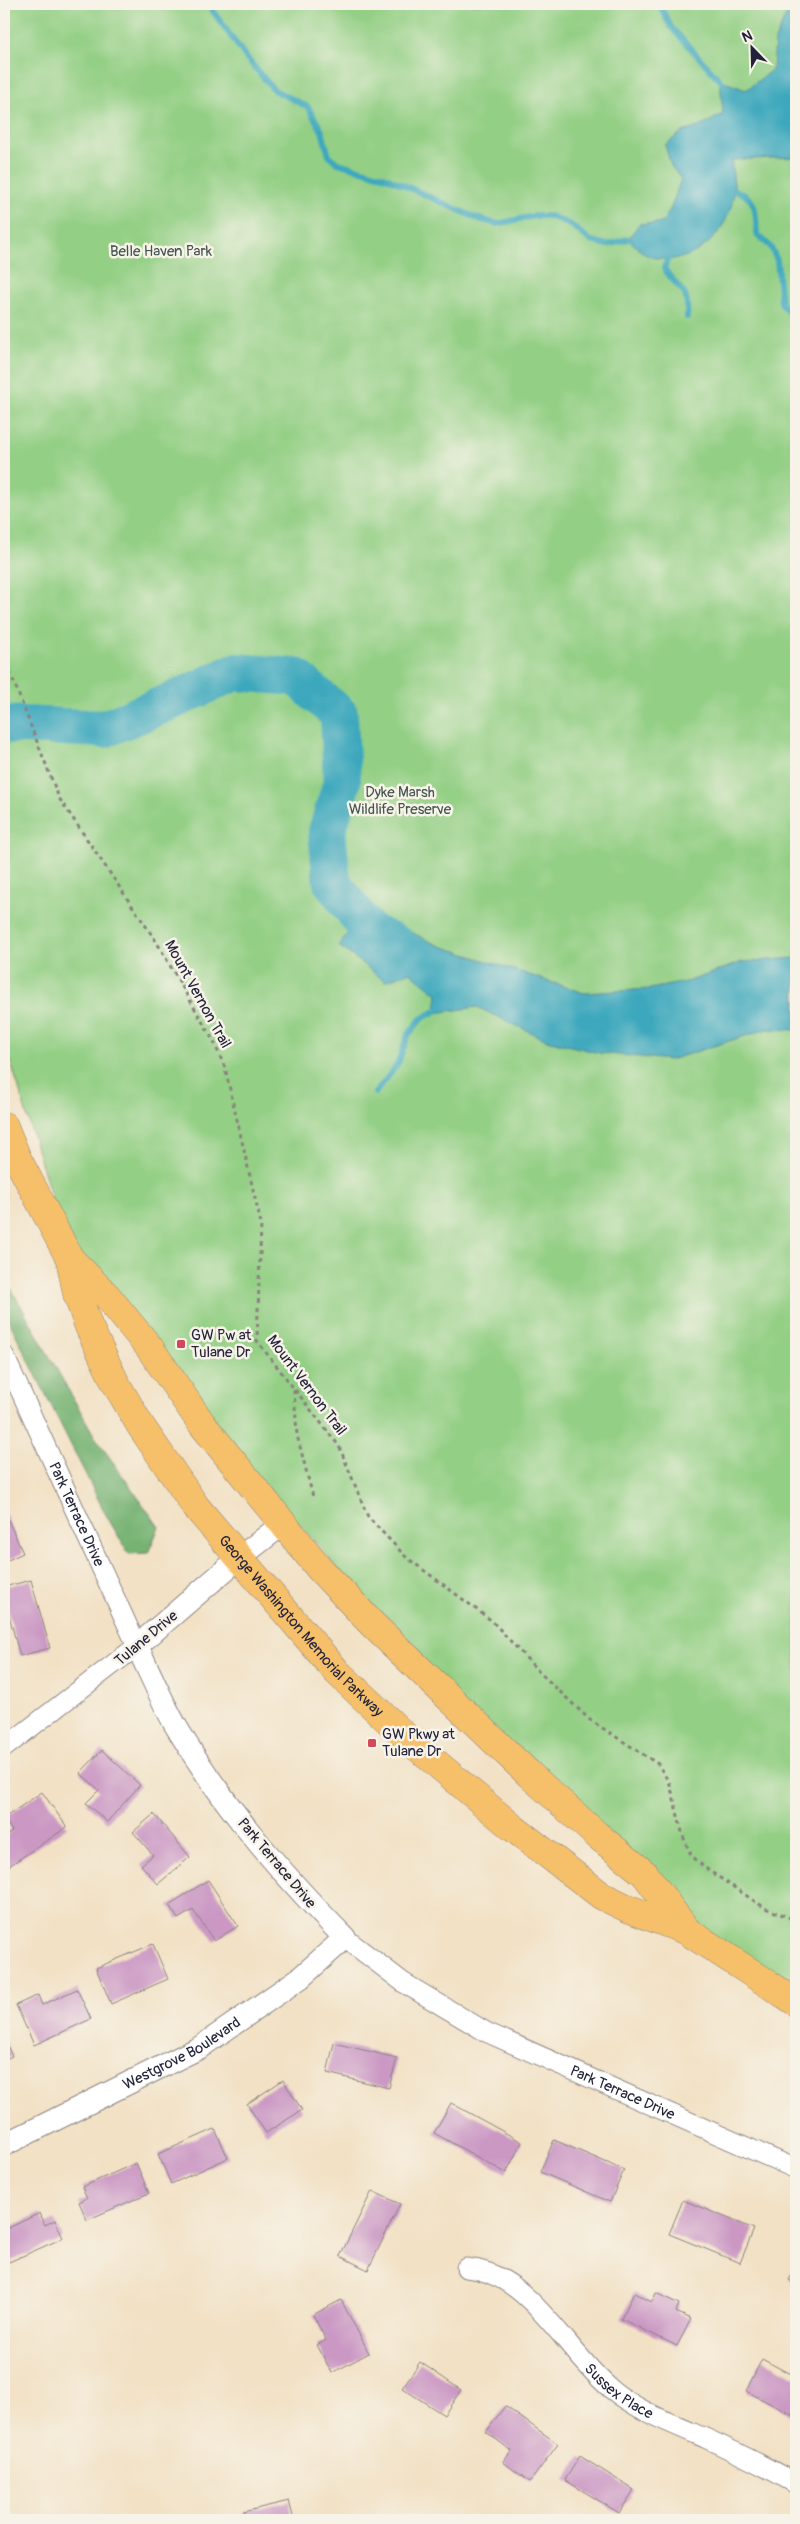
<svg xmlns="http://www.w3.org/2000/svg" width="800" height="2524" font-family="Pangolin,sans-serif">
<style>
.green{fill:#93cf84;stroke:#5a7860}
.forest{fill:#76b272;stroke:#4c6a56}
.water{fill:#3da8bd;stroke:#30657c}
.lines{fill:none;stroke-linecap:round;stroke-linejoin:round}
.stream{stroke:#3da8bd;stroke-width:6}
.river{stroke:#3da8bd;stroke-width:38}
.building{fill:#cb98c4}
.minor-casing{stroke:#8a8280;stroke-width:21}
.tertiary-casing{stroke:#8a8280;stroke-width:24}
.primary-casing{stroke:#8a8280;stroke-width:29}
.path{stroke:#8a8280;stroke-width:3;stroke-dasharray:4 4;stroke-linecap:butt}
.minor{stroke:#fff;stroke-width:19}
.tertiary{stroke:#fff;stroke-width:22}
.primary{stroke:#f6c06b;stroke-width:28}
.poi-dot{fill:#d1495b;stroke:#f7f3e8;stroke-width:2}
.labels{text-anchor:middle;stroke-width:5;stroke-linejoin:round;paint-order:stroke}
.park-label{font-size:15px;fill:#445651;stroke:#f7f3e8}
.street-label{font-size:15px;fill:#22223b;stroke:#f7f3e8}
.poi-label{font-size:15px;fill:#22223b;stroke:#f7f3e8;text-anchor:start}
</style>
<rect width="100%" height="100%" fill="#f7f3e8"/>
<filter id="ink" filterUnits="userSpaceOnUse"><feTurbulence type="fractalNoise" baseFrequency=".02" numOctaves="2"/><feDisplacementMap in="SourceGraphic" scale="10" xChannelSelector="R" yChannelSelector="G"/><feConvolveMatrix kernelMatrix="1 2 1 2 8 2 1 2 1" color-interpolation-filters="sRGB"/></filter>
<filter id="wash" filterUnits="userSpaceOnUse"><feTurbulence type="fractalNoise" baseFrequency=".0096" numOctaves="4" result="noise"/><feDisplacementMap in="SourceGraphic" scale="20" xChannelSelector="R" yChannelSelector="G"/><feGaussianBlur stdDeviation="1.12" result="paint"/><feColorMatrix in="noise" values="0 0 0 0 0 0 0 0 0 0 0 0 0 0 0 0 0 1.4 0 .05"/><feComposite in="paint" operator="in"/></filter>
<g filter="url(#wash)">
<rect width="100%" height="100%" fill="#f2e1c5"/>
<!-- green -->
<path class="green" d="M4,4h792v1993l-109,-66 -230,-225 -387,-447 -66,-220z"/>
<!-- forest -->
<path class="forest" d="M4,1276l91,161 64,90 -11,26 -19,1 -23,-39 -102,-204z"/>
<!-- water -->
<path class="water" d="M791,4h5v153l-64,3c-1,10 3,21 2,31 -3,41 -42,80 -85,65 -8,-3 -15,-12 -21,-17l11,-15 23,-1 9,-15 10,-29 -10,-13 -6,-21 17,-13 19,-6 22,-12 -3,-34 26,10 27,-21 2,-29z
M367,904l10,11 58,29 149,49 66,-4 40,-8 52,-19 54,-4v72l-29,-1 -97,31 -71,-7 -52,-13 -70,-33 -42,6 2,-19 -27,-22 -25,9 -46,-35z"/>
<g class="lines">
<!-- stream -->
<path class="stream" d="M208,4l37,52 29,34 34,17 14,24 7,25 9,7 48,14 90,41 21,6 37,-8h16l21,9 20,16 16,4 21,-6
M659,4l12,23 49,53
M735,190c24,10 20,20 22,44l13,12 7,14 4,43 15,19
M668,259l-4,9c14,24 25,17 23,49
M375,1093l22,-28 11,-30 13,-16 20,-11"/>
<!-- river -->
<path class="river" d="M4,724l100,5 68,-28 63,-29 61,5 43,37 3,68 -15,50 5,50 37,49 29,14"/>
</g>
<g id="blocks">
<!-- building -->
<path class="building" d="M4,1511l19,42 -19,9z
M31,1580l19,68 -30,8 -16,-59v-10z
M102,1750l38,35 -33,37 -21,-19 13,-13 -19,-17z
M42,1792l25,35 -58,39 -5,-8v-21l8,-6 -8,-13z
M154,1814l36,43 -32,27 -17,-19 12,-10 -20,-23z
M208,1880l30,46 -24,15 -21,-31 -15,9 -9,-14z
M153,1944l15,35 -57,25 -15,-36z
M77,1989l14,30 -57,26 -18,-40 22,-10 4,10z
M4,2039l8,17 -8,4z
M334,2043l63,15 -8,30 -62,-15z
M283,2080l19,30 -36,23 -19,-29z
M451,2103l71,39 -16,31 -72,-40z
M215,2129l13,29 -57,26 -13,-30z
M554,2140l70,30 -14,32 -70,-30z
M136,2163l13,30 -62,27 -8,-18 8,-4 -5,-11z
M372,2191l28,13 -32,66 -28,-14z
M683,2200l71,29 -14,34 -71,-29z
M40,2213l5,12 10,-5 8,18 -54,24 -5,-12v-20z
M796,2267v17l-7,-4z
M634,2293l18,9 4,-9 23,11 -3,8 15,7 -14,27 -56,-27z
M341,2300l28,53 -37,20 -15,-28 9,-5 -13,-25z
M762,2359l34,18v40l-50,-26z
M420,2362l41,28 -17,25 -42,-27z
M505,2406l53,38 -28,38 -27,-20 9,-11 -26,-19z
M580,2456l54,34 -15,23 -54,-33z
M289,2501l5,19h-49l-2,-8z
M687,2516l29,3v1h-29z"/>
</g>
</g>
<g filter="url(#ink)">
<use href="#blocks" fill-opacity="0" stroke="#8a8280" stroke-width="1"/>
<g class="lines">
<defs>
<g id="minor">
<path id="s1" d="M4,1355l133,291 -133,102"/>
<path id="s2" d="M345,1938l59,45 82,49 310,137"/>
<path id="s3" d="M466,2268c63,4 100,84 145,121 27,22 61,35 94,49 31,14 62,29 91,46"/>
</g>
<g id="tertiary">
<path id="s4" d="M4,2145l195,-97 101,-70 45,-40c-63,-64 -122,-132 -168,-210 -15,-26 -27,-55 -40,-82l102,-88 45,-35"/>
</g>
<g id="primary">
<path id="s5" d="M4,1126l13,32 53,101 7,35 12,33 26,55 25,43 56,82 141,165 73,69 102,86 90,69 25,12 60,23 109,71"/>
<path d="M70,1259l36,36 43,52 53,77 118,145 52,55 158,151 67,60 48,39 42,57"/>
</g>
</defs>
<!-- minor casing -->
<use href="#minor" class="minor-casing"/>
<!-- tertiary casing -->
<use href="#tertiary" class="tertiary-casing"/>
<!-- primary casing -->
<use href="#primary" class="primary-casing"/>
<!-- path -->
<path class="path" d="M4,657l55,141 97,143 58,101 11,26 36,156 -4,117 82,105 29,71 38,40 86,64 47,51 51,48 68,44 12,20 13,52 8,19 14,13 60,40 31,12
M294,1390l3,45 16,62"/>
<!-- minor -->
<use href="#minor" class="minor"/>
<!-- tertiary -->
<use href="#tertiary" class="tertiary"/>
<!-- primary -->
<use href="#primary" class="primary"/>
</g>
</g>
<!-- markers -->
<g class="poi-dot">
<rect x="176" y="1339" width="10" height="10" rx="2.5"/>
<rect x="367" y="1738" width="10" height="10" rx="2.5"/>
</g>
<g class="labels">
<!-- park labels -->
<g class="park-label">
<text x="161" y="256">Belle Haven Park</text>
<text x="400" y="797">Dyke Marsh<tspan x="400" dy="17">Wildlife Preserve</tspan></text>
</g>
<!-- street labels -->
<g class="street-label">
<text transform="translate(198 994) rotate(61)" y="5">Mount Vernon Trail</text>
<text transform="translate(307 1385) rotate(53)" y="5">Mount Vernon Trail</text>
<text dy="5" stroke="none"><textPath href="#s1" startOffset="175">Park Terrace Drive</textPath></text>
<text dy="5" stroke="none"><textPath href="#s5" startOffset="588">George Washington Memorial Parkway</textPath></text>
<text transform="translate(146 1638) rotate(-40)" y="5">Tulane Drive</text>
<text transform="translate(277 1863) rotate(50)" y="5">Park Terrace Drive</text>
<text dy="5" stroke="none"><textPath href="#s4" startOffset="200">Westgrove Boulevard</textPath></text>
<text dy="5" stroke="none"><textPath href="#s2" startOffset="319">Park Terrace Drive</textPath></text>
<text dy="5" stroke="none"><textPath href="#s3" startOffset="201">Sussex Place</textPath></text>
</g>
<!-- poi labels -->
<g class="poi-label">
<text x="191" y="1340">GW Pw at<tspan x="191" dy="17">Tulane Dr</tspan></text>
<text x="382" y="1739">GW Pkwy at<tspan x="382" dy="17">Tulane Dr</tspan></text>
</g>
</g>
<!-- margin -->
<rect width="800" height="2524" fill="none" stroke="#f7f3e8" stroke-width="20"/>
<!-- north arrow -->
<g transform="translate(752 48) rotate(337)" stroke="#f7f3e8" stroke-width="4" paint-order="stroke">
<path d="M0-4L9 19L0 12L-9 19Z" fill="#22223b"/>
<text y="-8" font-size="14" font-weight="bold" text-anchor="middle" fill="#22223b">N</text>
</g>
</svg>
